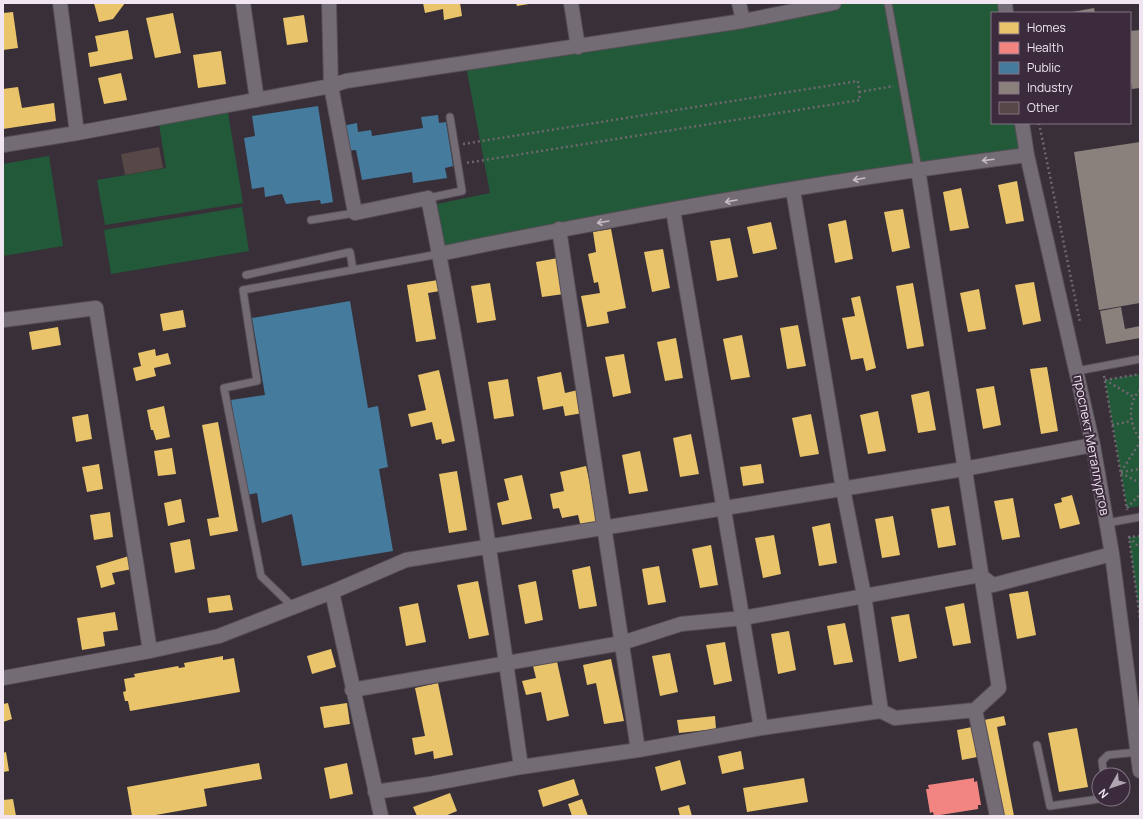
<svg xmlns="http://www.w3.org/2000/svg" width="1143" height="819" font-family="Manrope,sans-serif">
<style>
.green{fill:#225a39}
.homes{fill:#e9c46a}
.health{fill:#f28482}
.public{fill:#457b9d}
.industry{fill:#8a817c}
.building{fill:#584747}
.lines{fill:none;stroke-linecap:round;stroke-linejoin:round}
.lane-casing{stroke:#564e56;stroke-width:9}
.street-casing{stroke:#564e56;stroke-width:16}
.path{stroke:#6f676f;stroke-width:2.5;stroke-dasharray:2 3;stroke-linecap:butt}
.lane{stroke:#746c74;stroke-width:7}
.street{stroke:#746c74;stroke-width:14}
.oneway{stroke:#c5bbc5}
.labels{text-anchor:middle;stroke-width:4;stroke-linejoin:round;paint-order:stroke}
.street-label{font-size:13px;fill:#f0e5f0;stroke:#3c2b3d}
</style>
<rect width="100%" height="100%" fill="#382f39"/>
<!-- green -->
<path class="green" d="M847,3h155l2,10h-12v110h29l4,26 -580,96 -8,-41 53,-11 -24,-127 275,-42z
M228,113l15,90 -138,22 -8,-45 69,-12 -7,-44z
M49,156l14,90 -60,10v-92z
M242,207l7,44 -138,23 -7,-44z
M1140,374v132l-13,2 -22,-128z
M1140,536v83l-11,-82z"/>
<!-- homes -->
<path class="homes" d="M94,3h31l-12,16 -14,3z
M423,3h37l2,13 -18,4 -1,-11 -18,4z
M516,3h13v1l-12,2z
M13,12l5,36 -15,2v-37z
M173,13l8,40 -26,5 -9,-40z
M304,15l4,27 -21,3 -4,-27z
M128,30l5,29 -43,8 -2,-14 10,-2 -3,-15z
M221,51l5,33 -28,4 -5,-33z
M121,73l6,27 -23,4 -6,-26z
M18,87l4,21 32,-5 2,18 -53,8v-40z
M1017,181l7,40 -18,3 -8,-39z
M961,188l8,40 -19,3 -7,-39z
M903,209l7,39 -18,4 -8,-40z
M846,220l7,39 -18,4 -7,-39z
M771,222l6,27 -24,5 -6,-27z
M611,229l15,79 -19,4 2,11 -22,4 -6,-31 19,-3 -2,-11 -4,1 -6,-29 8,-2 -3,-20z
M730,238l8,39 -21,4 -7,-40z
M663,249l7,39 -18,4 -8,-40z
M558,258l6,36 -22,3 -6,-35z
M438,280l2,11 -12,2 8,46 -20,3 -9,-57z
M1034,282l7,39 -18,4 -8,-40z
M490,283l6,37 -19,3 -6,-37z
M913,283l11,63 -17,3 -11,-63z
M979,289l7,40 -18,3 -8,-39z
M860,296l16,72 -10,3 -3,-13 -12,2 -9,-42 13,-2 -4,-18z
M183,310l3,17 -23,4 -3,-17z
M798,325l8,41 -19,3 -7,-41z
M58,327l3,18 -29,5 -3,-18z
M742,335l8,42 -19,3 -8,-41z
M676,338l7,40 -18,3 -8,-39z
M155,349l1,7 12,-3 3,11 -17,4 2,8 -20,5 -3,-13 8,-2 -3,-13z
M624,354l7,39 -18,4 -8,-40z
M1047,367l11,64 -17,3 -11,-65z
M439,370l16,71 -13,3 -1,-5 -5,1 -4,-18 -21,5 -3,-13 18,-4 -8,-35z
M561,372l4,21 13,-3 5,23 -18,3 -2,-10 -20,4 -6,-33z
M508,379l6,37 -20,3 -6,-37z
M994,386l7,39 -18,4 -7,-40z
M929,391l7,39 -18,3 -7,-38z
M164,406l6,31 -14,3 -3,-10h-2l-4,-20z
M878,411l8,40 -18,3 -8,-39z
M88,414l4,25 -16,3 -4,-25z
M811,414l8,40 -19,3 -8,-39z
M218,422l20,109 -28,5 -3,-17 12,-2 -17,-92z
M691,434l8,40 -19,3 -7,-39z
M172,448l4,26 -18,2 -4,-25z
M640,451l8,40 -19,3 -7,-39z
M99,464l4,25 -16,3 -5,-25z
M761,464l3,19 -21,3 -3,-19z
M586,466l13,57 -18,4 -3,-12 -16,3 -3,-10 -6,1 -3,-15 14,-3 -4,-19z
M457,471l10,59 -18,3 -10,-59z
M522,475l10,44 -30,6 -5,-22 12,-3 -5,-21z
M1072,495l8,29 -20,5 -6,-25 8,-2 -1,-4z
M1013,498l7,39 -18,3 -8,-39z
M181,499l4,23 -17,4 -4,-23z
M949,506l7,39 -18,3 -7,-39z
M110,512l3,25 -19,3 -4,-25z
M893,516l7,39 -18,3 -7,-39z
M830,523l7,40 -18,3 -7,-39z
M774,535l7,39 -18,4 -8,-40z
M190,539l5,30 -20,4 -5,-30z
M711,545l7,40 -18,3 -8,-39z
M129,556l3,13 -20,4 3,11 -14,4 -5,-22z
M590,566l7,40 -18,3 -7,-39z
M659,566l7,36 -18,3 -6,-36z
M478,581l11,54 -20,4 -12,-54z
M536,581l7,39 -18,4 -7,-39z
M1028,591l8,44 -19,4 -8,-45z
M230,595l3,15 -24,3 -2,-15z
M418,603l8,39 -20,4 -7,-39z
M964,603l7,40 -18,3 -8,-39z
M115,612l3,18 -15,2 2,14 -23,4 -5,-32z
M909,614l8,44 -18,4 -8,-45z
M845,623l8,39 -19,3 -7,-39z
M789,631l7,39 -18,4 -7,-40z
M725,642l7,39 -18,4 -8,-40z
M331,649l5,18 -24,7 -5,-18z
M670,653l8,39 -18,4 -8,-40z
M223,656v4l11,-2 6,34 -110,19 -2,-10h-3l-2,-9 3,-1 -2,-12 11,-2 -1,-3 44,-8 1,2 6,-1 -1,-4z
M556,657l13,59 -22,5 -6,-29 -15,3 -4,-14 14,-3 -4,-16z
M611,659l13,62 -20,3 -8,-41 -9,2 -4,-20z
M438,683l15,72 -19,4 -1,-8 -18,4 -3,-17 13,-2 -10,-48z
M8,703l4,16 -9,3v-18z
M347,703l3,21 -26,4 -4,-21z
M715,716l1,13 -37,4 -2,-13z
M1004,716l2,9 -9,2 17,89h-12l-18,-96z
M972,727l5,30 -15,3 -5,-30z
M1077,728l11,59 -29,5 -11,-59z
M741,751l3,18 -22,5 -4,-18z
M6,752l3,19 -6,1v-19z
M680,760l6,24 -25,7 -6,-24z
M259,763l3,16 -58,10 3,17 -57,10h-18l-5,-29z
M347,763l6,31 -23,5 -6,-31z
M804,778l4,24 -61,10 -4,-24z
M574,779l5,16 -36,12 -5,-17z
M450,793l7,18 -12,5h-28l-4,-9z
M13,799l3,17h-13v-16z
M582,799l6,17h-16l-4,-12z
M689,805l3,11h-12l-2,-8z"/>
<!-- health -->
<path class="health" d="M974,778v4l3,-1 4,24h-3v4l-44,7 -1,-4 -3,1 -4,-24h3l-1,-4z"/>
<!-- public -->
<path class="public" d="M318,106l15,96 -12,2 -1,-4 -34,4 -4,-10 -17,3 -1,-10 -12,2 -8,-51 11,-2 -3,-20z
M438,115l1,8 7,-1 7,44 -8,2 2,10 -34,5 -1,-11 -50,8 -6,-30 -10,1 -4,-25 15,-3 1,9 13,-2 1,6 51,-8 -2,-11z
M350,301l18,107 10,-2 10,61 -9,2 14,82 -91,15 -10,-52 -30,9 -5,-30 -10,2 -16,-95 34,-5 -13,-77z"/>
<!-- industry -->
<path class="industry" d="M1094,8l1,5h-23v-1z
M1140,30v58l-8,1 -2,-13v-45z
M1140,142v161l-41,7 -25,-158z
M1121,307l4,22 15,-3v12l-34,6 -6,-33z"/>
<!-- building -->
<path class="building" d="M159,147l4,21 -38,7 -4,-21z"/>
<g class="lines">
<defs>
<path id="lane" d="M888,3l30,166
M428,198l34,-7 -12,-74
M311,220l44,-7
M246,275l104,-23 3,18
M1077,371l63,-12
M1107,523l33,-6
M293,607l-32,-31 -37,-188 33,-7 -14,-91 196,-36
M1037,745l13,61 49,-7
M1104,775l-2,-14 6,-6 30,-3"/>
<path id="street" d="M60,3l17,130
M243,3l14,97
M329,3l2,83 24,127 73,-15c38,188 66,379 93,569
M571,3l7,44
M739,3l4,18
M1005,3l1,10
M1022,123l5,32 66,290 19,109 28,217
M3,145l74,-12 254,-47 15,-5 397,-60 91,-18
M918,169l81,519 -24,22 22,106
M793,190l50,299 21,106 17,116
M673,210l88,518
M559,229l79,521
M439,254c195,-40 391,-74 588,-99
M3,320l93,-12 54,343
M332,592l49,224
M3,678l147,-27 69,-15 113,-44 74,-32 558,-91 129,-24
M352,690l270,-47 59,-19 62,-6 237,-43 13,10 119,-31
M375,792l55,-8 91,-17 117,-17 123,-22 120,-17 14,7 80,-8"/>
</defs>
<!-- lane casing -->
<use href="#lane" class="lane-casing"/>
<!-- street casing -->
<use href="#street" class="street-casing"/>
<!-- path -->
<path class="path" d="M859,92l35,-6
M1039,123l41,199
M463,144l395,-63 2,19 -394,63
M1104,376l23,134
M1105,380l35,-6
M1105,380l29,17
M1140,390c-13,14 -11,34 0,49
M1112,425l19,-4
M1121,472l19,-30
M1121,472l19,-3
M1121,473l19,10
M1127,508l13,-14
M1140,536l-11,1 11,82
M1129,537l11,11"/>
<!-- lane -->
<use href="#lane" class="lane"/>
<!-- street -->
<use href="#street" class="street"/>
</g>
<!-- one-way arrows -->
<defs><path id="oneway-shaft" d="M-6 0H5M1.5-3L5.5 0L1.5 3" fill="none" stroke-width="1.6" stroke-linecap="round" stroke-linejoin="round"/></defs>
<g class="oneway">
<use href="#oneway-shaft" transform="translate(988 160) rotate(173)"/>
<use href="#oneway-shaft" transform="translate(859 179) rotate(170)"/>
<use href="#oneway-shaft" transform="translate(731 201) rotate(170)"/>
<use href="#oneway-shaft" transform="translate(603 222) rotate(170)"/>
</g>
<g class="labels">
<!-- street labels -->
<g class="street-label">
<text transform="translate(1092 445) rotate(79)" y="5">проспект Металлургов</text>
</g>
</g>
<!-- border -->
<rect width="1143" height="819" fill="none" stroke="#f0e5f0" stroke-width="8"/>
<!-- legend -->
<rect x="991" y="12" width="140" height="112" fill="#3c2b3d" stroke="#847585"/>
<rect x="999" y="22" width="20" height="12" fill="#e9c46a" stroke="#847585"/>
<text x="1027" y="32" font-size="12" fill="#f0e5f0">Homes</text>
<rect x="999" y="42" width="20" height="12" fill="#f28482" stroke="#847585"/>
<text x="1027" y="52" font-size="12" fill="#f0e5f0">Health</text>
<rect x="999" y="62" width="20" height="12" fill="#457b9d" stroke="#847585"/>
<text x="1027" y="72" font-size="12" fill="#f0e5f0">Public</text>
<rect x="999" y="82" width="20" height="12" fill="#8a817c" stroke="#847585"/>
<text x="1027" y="92" font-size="12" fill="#f0e5f0">Industry</text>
<rect x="999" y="102" width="20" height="12" fill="#584747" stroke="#847585"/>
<text x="1027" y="112" font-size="12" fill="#f0e5f0">Other</text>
<!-- north arrow -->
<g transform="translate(1111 787) rotate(230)"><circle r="19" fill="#3c2b3d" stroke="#847585"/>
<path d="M0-3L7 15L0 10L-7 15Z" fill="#b0a5b0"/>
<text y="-6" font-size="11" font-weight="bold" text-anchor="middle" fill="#f0e5f0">N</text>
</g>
</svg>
